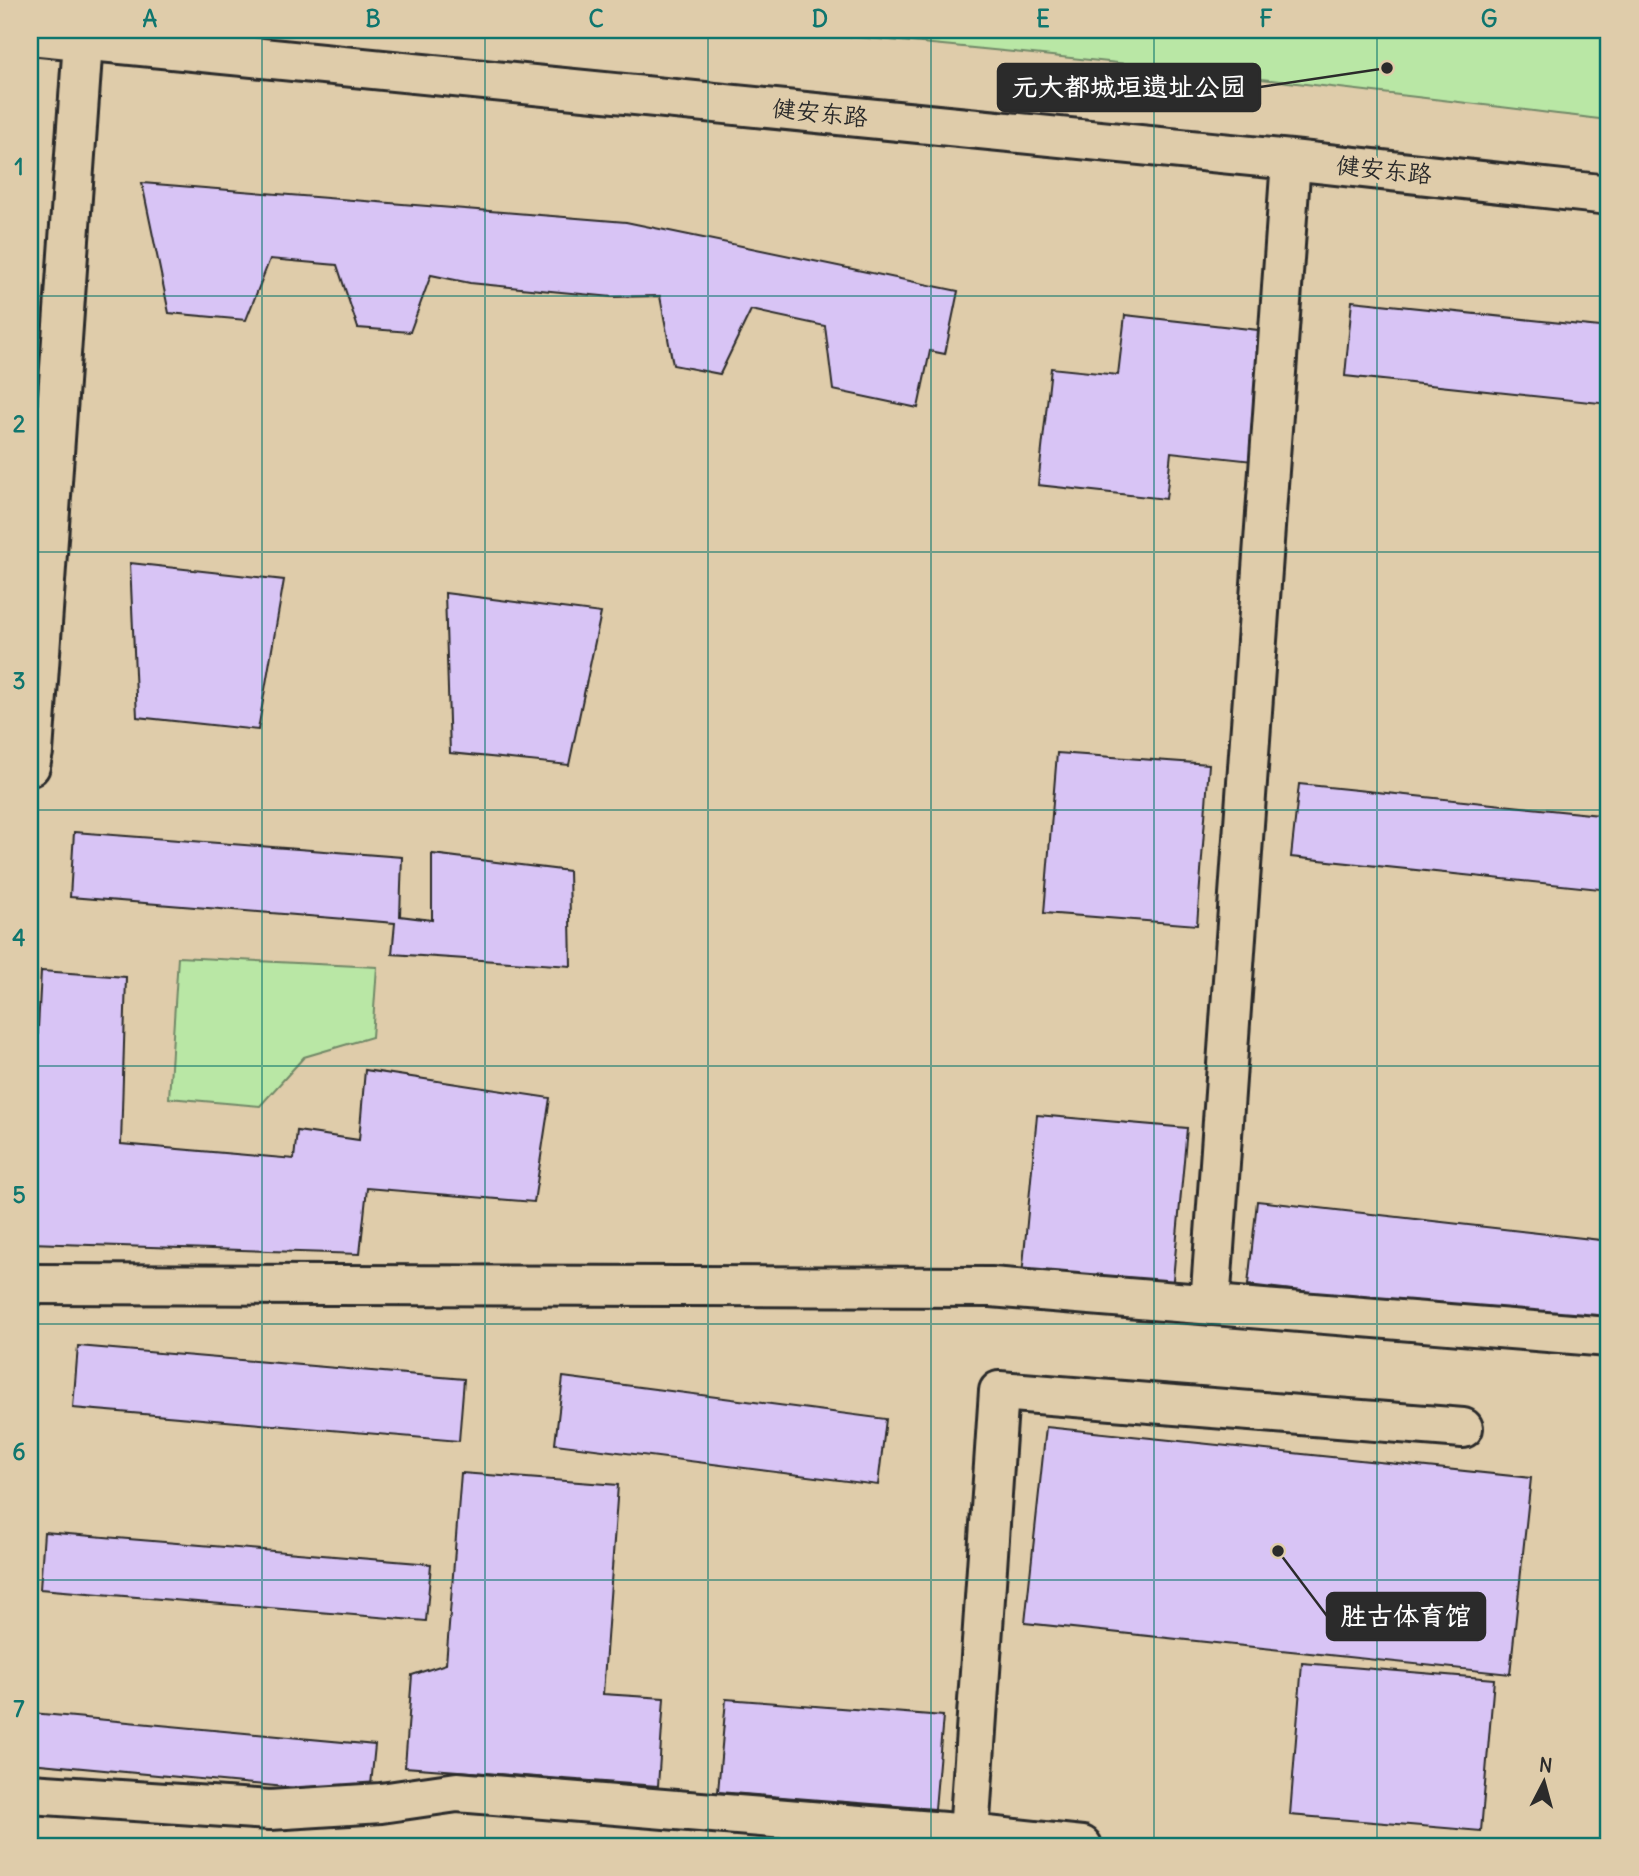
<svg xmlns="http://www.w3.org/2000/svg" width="1639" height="1876" font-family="Delius,'LXGW WenKai TC',sans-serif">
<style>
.green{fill:#b9e7a5;stroke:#728968;stroke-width:2}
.building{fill:#d8c4f5;stroke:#2b2b2b;stroke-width:2}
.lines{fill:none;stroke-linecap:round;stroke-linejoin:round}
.minor-casing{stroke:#2b2b2b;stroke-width:44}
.minor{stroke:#dfccaa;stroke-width:38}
.grid{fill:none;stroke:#0f766e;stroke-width:2;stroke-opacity:0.55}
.labels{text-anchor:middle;stroke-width:7;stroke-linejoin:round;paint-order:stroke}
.street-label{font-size:24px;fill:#2b2b2b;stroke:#dfccaa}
.leader{fill:none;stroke:#2b2b2b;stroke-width:2.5}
.callout-dot{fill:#2b2b2b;stroke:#dfccaa;stroke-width:2.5}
.callout{fill:#2b2b2b;stroke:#2b2b2b;stroke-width:2.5}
.callout-label{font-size:26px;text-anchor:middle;font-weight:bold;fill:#fff}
.neatline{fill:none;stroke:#0f766e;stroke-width:2.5}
.grid-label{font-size:23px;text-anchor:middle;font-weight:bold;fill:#0f766e}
</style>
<rect width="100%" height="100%" fill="#dfccaa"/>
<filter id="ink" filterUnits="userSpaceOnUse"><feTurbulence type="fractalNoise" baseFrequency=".0143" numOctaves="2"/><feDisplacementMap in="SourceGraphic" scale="14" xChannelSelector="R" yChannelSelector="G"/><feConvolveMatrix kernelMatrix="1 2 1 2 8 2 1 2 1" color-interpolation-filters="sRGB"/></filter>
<g filter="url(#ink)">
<!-- green -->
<path class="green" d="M776,30h833v90c-277,-33 -555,-67 -833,-90z
M178,957l199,10 -5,70 -68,20 -44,49 -91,-8z"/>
<!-- building -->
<path class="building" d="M142,183l484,39 332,69 -13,63 -15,-3 -12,57 -85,-18 -8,-64 -74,-16 -31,64 -47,-9 -13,-69 -48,1 -142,-14 -39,-8 -21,57 -52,-4 -21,-63 -67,-6 -24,61 -77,-7z
M1352,301l257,27v76l-264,-28z
M1125,315l151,17 -14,130 -91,-10 -5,47 -128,-14 13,-117 67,7z
M130,563l154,17 -26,150 -121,-13z
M445,593l156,20 -32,152 -119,-12z
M1057,753l152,11 -12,161 -153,-12z
M1299,784l310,32v74l-318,-33z
M74,832l328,25 -2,59 32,4v-66l137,17 2,95 -179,-12 3,-31 -325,-26z
M41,971l85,6 -5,167 173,15 3,-28 62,9 6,-70 185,28 -16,104 -167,-14 -7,66 -330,-11v-59z
M1037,1115l150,13 -15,162 -150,-14z
M1257,1201l352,40v37l-5,48 -356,-41z
M78,1346l386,33 -5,62 -386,-33z
M563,1377l323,42 -8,66 -323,-41z
M1046,1427l485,51 -21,196 -485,-51z
M461,1473l157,12 -15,209 61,4 -6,88 -253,-19 7,-92 34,-11z
M44,1532l387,32 -5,57 -386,-32z
M1302,1663l192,16 -13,152 -191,-16z
M726,1699l217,17 -8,93 -217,-17z
M32,1713l343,32 -5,50 -340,-32z"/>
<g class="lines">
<defs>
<path id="minor" d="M30,35l1261,125 318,35
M30,766l3,-14 50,-711
M30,1284l961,3 618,50
M1210,1305l81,-1145
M30,1794l240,16 111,-7 76,-11 512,42 30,-443 464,37
M969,1834l113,12"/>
</defs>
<!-- minor casing -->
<use href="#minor" class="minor-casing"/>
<!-- minor -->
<use href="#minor" class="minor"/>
</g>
</g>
<!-- grid -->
<path class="grid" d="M262,30v1816M485,30v1816M708,30v1816M931,30v1816M1154,30v1816M1377,30v1816M30,296h1579M30,552h1579M30,810h1579M30,1066h1579M30,1324h1579M30,1580h1579"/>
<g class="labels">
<!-- street labels -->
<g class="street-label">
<text transform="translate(820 113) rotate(6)" y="8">健安东路</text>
<text transform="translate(1384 170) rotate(6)" y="8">健安东路</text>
</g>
</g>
<!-- callouts -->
<path class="leader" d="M1387 68L1260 87M1278 1551L1327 1616"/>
<g class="callout-dot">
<circle cx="1387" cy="68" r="7"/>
<circle cx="1278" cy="1551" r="7"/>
</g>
<g class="callout">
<rect x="998" y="64" width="262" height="47" rx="7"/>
<rect x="1327" y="1593" width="158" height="47" rx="7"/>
</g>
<g class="callout-label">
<text x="1129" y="96">元大都城垣遗址公园</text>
<text x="1406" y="1625">胜古体育馆</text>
</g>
<!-- margin -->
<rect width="1639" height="1876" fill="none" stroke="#dfccaa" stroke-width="77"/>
<!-- north arrow -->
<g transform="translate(1544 1782) rotate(6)" stroke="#dfccaa" stroke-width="5" paint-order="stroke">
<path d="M0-5L12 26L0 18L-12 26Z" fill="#2b2b2b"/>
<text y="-10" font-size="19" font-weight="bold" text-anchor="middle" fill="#2b2b2b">N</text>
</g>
<rect x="38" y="38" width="1562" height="1800" class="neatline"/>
<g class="grid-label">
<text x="150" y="27">A</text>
<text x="373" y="27">B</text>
<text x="596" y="27">C</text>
<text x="820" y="27">D</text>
<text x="1043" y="27">E</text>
<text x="1266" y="27">F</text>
<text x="1489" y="27">G</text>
<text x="19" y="175">1</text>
<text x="19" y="432">2</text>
<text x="19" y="689">3</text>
<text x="19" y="946">4</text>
<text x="19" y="1203">5</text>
<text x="19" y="1460">6</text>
<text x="19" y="1717">7</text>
</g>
</svg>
